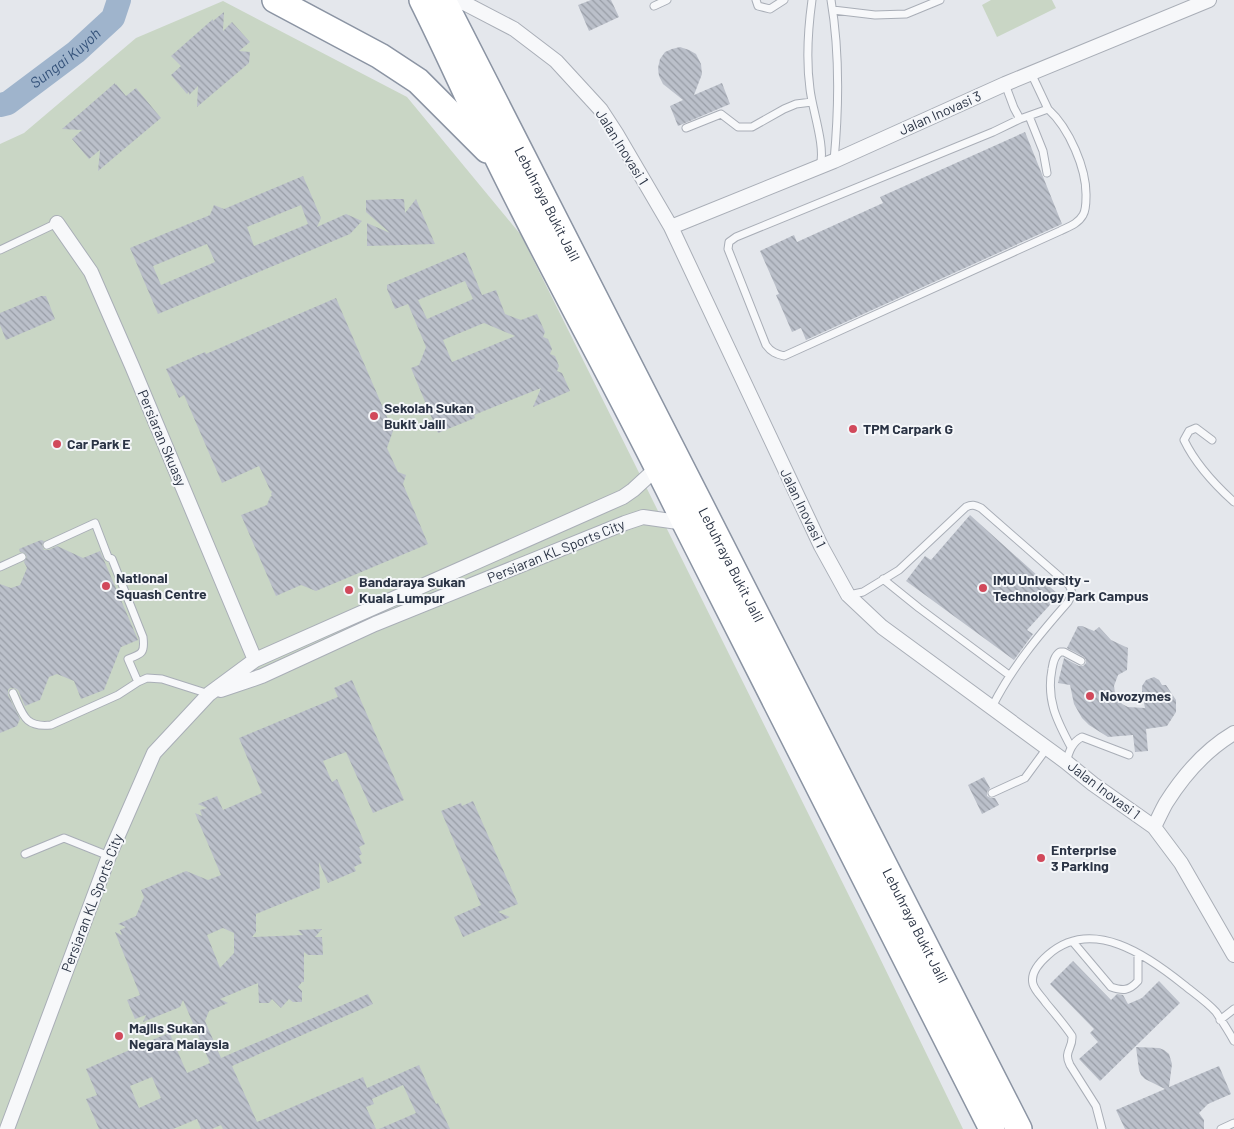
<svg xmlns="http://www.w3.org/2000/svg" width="1234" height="1129" font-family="Barlow,sans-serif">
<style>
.grass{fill:#c9d6c5}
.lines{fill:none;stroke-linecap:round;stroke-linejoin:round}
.river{stroke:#9fb4cc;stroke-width:24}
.building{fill:url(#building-back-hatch);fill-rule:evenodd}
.lane-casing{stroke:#a9aeb7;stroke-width:9}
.street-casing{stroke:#a9aeb7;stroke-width:16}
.highway-casing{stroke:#8b94a3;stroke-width:28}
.lane{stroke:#f7f8fa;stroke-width:7}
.street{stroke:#f7f8fa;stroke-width:14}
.highway{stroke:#fff;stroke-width:25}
.poi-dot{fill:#d1495b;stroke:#f4f6f9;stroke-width:2}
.labels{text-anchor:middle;stroke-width:4;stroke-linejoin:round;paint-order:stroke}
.street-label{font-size:14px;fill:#2b3445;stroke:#f4f6f9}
.poi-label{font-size:14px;font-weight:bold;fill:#2b3445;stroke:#f4f6f9;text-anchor:start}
.water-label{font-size:15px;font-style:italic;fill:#34527a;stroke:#f4f6f9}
</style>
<defs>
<pattern id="building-back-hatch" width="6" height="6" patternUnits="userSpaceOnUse" patternTransform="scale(1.25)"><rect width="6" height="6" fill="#bbc0ca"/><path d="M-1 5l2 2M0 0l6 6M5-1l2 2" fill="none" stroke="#989da6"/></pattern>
</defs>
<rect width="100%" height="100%" fill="#e4e7ec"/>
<!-- grass -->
<path class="grass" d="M991,0h61l4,8 -59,29 -15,-32z
M223,1l184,96 114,138 353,711 89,183h-963v-985l24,-11 112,-95z"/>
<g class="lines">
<!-- river -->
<path class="river" id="s1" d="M0,105l8,-2 68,-51 37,-34 6,-18"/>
</g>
<!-- building -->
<path class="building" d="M591,0h20l8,17 -30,14 -11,-26z
M224,12l-1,19 9,-9 18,20 -11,9 11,1 -1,11 -52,44 1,-21 -9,9v-3l-2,2 -16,-19 10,-9 -10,-10 42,-37v2z
M680,47l9,3 7,4 5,10 1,10 -8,21 28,-12 8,21 -52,22 -8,-20 13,-6 -20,-16 -4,-8 -1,-8 2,-9 5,-7 7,-3z
M115,83v2l1,-1 10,12 10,-8 25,30 -63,53 2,-21 -11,9 -17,-20 10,-9 -20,-1z
M1025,132l37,92 -256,116 -5,-12 -9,4 -16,-37 3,-1 -19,-43 34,-16 3,7 86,-39 -3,-6z
M303,176l18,42 -4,9 29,-13 16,7 -12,13 -192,80 -28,-66 80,-33 4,-10 10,4zM301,205l7,19 -54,22 -7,-19zM207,244l8,18 -54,23 -8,-19z
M395,199h9l1,14 11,-14 19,45 -68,2v-23l23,10 -24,-21v-12z
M465,252l17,43 14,-5 9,24 16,6 16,-6 8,18 -2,5 5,2 4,10 -2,5 5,2 4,10 -2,5 5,2 8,18 -37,16 8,-19 -67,27 1,3 -37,15 -27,-65 8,-3 7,-18 -18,-43 -13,5 -8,-20v-4zM465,281l8,18 -46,20 -9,-19zM484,323l31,13 -63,26 -9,-22z
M41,296h5l9,23 -49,21 -6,-15v-12z
M336,298l57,133 -6,17 11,24 8,3 -3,9 25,60 -112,47 -15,-6 -25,11 -35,-81 26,-10 3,-8 2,-1 -1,-2 1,-2 -2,-2 -11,-24 -37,17 -38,-88 -5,3 -13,-29 39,-17 1,2z
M970,515l89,80 -32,35 6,4 -19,26 -108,-79 19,-25 6,4z
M41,540l3,1 -2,4 2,5h5l8,-4 26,12 17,-7 38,89 -17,7 -17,43 -23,9 -7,-18 -17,-7 -8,3 -9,23 -15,6 -7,-16 -4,-2h-4l-2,2v5l12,24 -3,7 -17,7v-149l11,4 9,-3 7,-17 -3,-6 3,-5 -2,-4 -5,-1 -1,-3z
M1078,626h4l12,5 5,-4 12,13 17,8 -1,22 -9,5 -4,11 1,7 2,5 5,6 6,3 17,1 -3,-15v-7l4,-6 8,-3 5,3 3,5h4l10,15v12l-9,14 -21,3 2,22 -13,1 -2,-17 -25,2 -19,-12 -7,-7 -8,-14 -4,-19 -12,-2 6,-25 15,8h4l3,-3v-3l-2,-3 -17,-9z
M352,680l52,120 -31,13 -27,-61 -23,9 9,21 5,-3 28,65 -6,3 3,7 -3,2 3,7 -8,4 2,4 -28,12 -9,-21 1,26 -64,26v18l-4,5 51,-2 -5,-5 24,-1 -7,8h7l1,18h-15l-4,-3v30h-2l-4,5 4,4v11h-9l-4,-3 -8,9 -9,-9 -3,4h-10l-1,-20 -38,16 8,4 -19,8 -4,10 16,37 147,-64 5,10 -141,62 25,56 106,-45 4,11 52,-23 17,39 2,-1 12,26h-71l37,-16 -13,-28 -31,14 2,5 -8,3 10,22h-153l-2,-4 -9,4h-11l-4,-10 -24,10h-74l-13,-30 11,-4 -11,-26 80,-35h4l17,39 23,-10 -27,-63 -3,7 -37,15 3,-7 -11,4 -8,-19 13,-5 -25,-63 7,3 -2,-5 6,-3 -8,-3 18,-8 8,-19 -3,-7 45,-19 22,9 13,-5 -26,-62 7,3 -2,-6 7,-2 -9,-4 19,-8 6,14 39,-17 -23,-55 99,-41 -4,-9zM223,928l11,5v20l-14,15 -13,-33zM152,1077l9,21 -22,10 -9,-22z
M984,777l6,11 -3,4v4l4,2h4l4,7 -17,9 -14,-29z
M473,801l45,103 -20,8 12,5 -47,20 -9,-20 27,-12 -40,-94 20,-8 1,3z
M1073,961l38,39 6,-6 6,1 5,9 14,-6 17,-17 21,22 -80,78 -21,-22 19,-17 -8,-9 4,-4 -44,-45z
M1136,1047l23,1 5,2 5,4 3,10 -3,23 50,-21 12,28 -23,10 -9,9 5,7v9h-79l-9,-19 49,-21 -20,-10 -4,-4 -2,-5z"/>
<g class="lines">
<defs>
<path id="lane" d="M756,0l2,6 12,3 14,-9
M812,0c-4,29 -6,60 -2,89 2,20 16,58 10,77
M831,0c9,53 8,107 3,161
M654,6l13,-6
M833,10l42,5 31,-1 34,-14
M1031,73l17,36c21,19 39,60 38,88 0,6 0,13 -3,18 -5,9 -15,12 -23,16l-276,125c-8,-2 -13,-4 -18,-11l-38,-96 1,-7 7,-5 257,-105 27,-13 28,-10
M1005,84l9,24 6,11
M1029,116l14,35 4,22
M686,128l35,-14 17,13h14l32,-18 12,-5 16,-2
M0,250l57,-27
M1212,440l-16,-12 -7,3 -5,9c12,25 30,44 50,62
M47,545l48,-22 13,34 4,2 31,78c2,16 -1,17 -15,22l10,23
M0,567l22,-10
M883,579l36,29 90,67
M849,595l14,-3 36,-22 67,-63c6,-3 9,-2 15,1l88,77c4,7 3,10 -1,17 -29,33 -56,65 -76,105
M13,693c10,21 11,35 38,32l67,-30 20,-13 9,-4 15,1 47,15
M1071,747c-14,-26 -25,-47 -19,-78 1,-6 2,-13 8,-17h4l17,9
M1066,762c3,-10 6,-20 16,-25l47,18
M992,793l33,-15 22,-30
M25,854l39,-16 45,18
M1073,942l38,45c12,4 18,4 27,-6v-27
M1220,1020l14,-11
M1102,1129l-6,-23 -26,-41c-7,-14 3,-16 2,-29 -8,-12 -17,-22 -26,-33 -4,-6 -11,-12 -13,-19 -3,-11 7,-22 15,-29 44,-39 100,1 136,30 10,8 23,17 32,27 6,9 13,20 18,29
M1221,1129l13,-6"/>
<path id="street" d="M455,0l11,4 48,25 42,32 45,49 15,23 55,94 150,319 27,49 34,32 184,135 27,22 61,43 27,36 53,92
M57,223l34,49 41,94 123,294
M671,227l163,-66 171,-77 204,-84
M221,690l41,-14 113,-52 250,-101 18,-6 42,6
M1154,827c4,-8 8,-17 12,-24 17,-27 41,-54 68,-70
M7,1129l102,-273 45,-103 55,-59 46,-34 368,-163 10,-7 25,-23"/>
<g id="highway">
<path d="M275,0l105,56 38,25 69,69"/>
<path d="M422,0c26,52 49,105 75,157 60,123 128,242 188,366l307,606"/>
<path id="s2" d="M443,0l576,1129"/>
</g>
</defs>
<!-- lane casing -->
<use href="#lane" class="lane-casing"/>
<!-- street casing -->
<use href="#street" class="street-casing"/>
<!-- highway casing -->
<use href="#highway" class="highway-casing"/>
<!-- lane -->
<use href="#lane" class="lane"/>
<!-- street -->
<use href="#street" class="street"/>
<!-- highway -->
<use href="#highway" class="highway"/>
</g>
<!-- markers -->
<g class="poi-dot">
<circle cx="374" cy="416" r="5"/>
<circle cx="853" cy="429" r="5"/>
<circle cx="57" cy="444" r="5"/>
<circle cx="106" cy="586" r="5"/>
<circle cx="983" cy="588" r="5"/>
<circle cx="349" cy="590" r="5"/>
<circle cx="1090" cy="696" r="5"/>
<circle cx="1041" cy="858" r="5"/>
<circle cx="119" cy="1036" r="5"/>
</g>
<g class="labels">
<!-- street labels -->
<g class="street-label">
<text transform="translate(940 113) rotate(-24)" y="5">Jalan Inovasi 3</text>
<text transform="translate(622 147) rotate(58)" y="5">Jalan Inovasi 1</text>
<text dy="5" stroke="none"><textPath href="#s2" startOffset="229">Lebuhraya Bukit Jalil</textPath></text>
<text transform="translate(162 438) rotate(67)" y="5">Persiaran Skuasy</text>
<text transform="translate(803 508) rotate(64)" y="5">Jalan Inovasi 1</text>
<text transform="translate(556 551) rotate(-22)" y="5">Persiaran KL Sports City</text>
<text dy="5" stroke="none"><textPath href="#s2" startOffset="634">Lebuhraya Bukit Jalil</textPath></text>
<text transform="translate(1104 790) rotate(37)" y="5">Jalan Inovasi 1</text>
<text transform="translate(92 903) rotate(-69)" y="5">Persiaran KL Sports City</text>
<text dy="5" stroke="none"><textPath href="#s2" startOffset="1039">Lebuhraya Bukit Jalil</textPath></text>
</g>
<!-- poi labels -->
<g class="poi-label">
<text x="384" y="413">Sekolah Sukan<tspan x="384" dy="16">Bukit Jalil</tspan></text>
<text x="863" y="434">TPM Carpark G</text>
<text x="67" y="449">Car Park E</text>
<text x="116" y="583">National<tspan x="116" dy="16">Squash Centre</tspan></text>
<text x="993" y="585">IMU University -<tspan x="993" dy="16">Technology Park Campus</tspan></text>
<text x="359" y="587">Bandaraya Sukan<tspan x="359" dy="16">Kuala Lumpur</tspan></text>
<text x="1100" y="701">Novozymes</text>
<text x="1051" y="855">Enterprise<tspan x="1051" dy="16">3 Parking</tspan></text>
<text x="129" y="1033">Majlis Sukan<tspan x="129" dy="16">Negara Malaysia</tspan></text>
</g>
<!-- water labels -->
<g class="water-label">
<text dy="5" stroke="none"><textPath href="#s1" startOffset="81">Sungai Kuyoh</textPath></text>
</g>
</g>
</svg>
